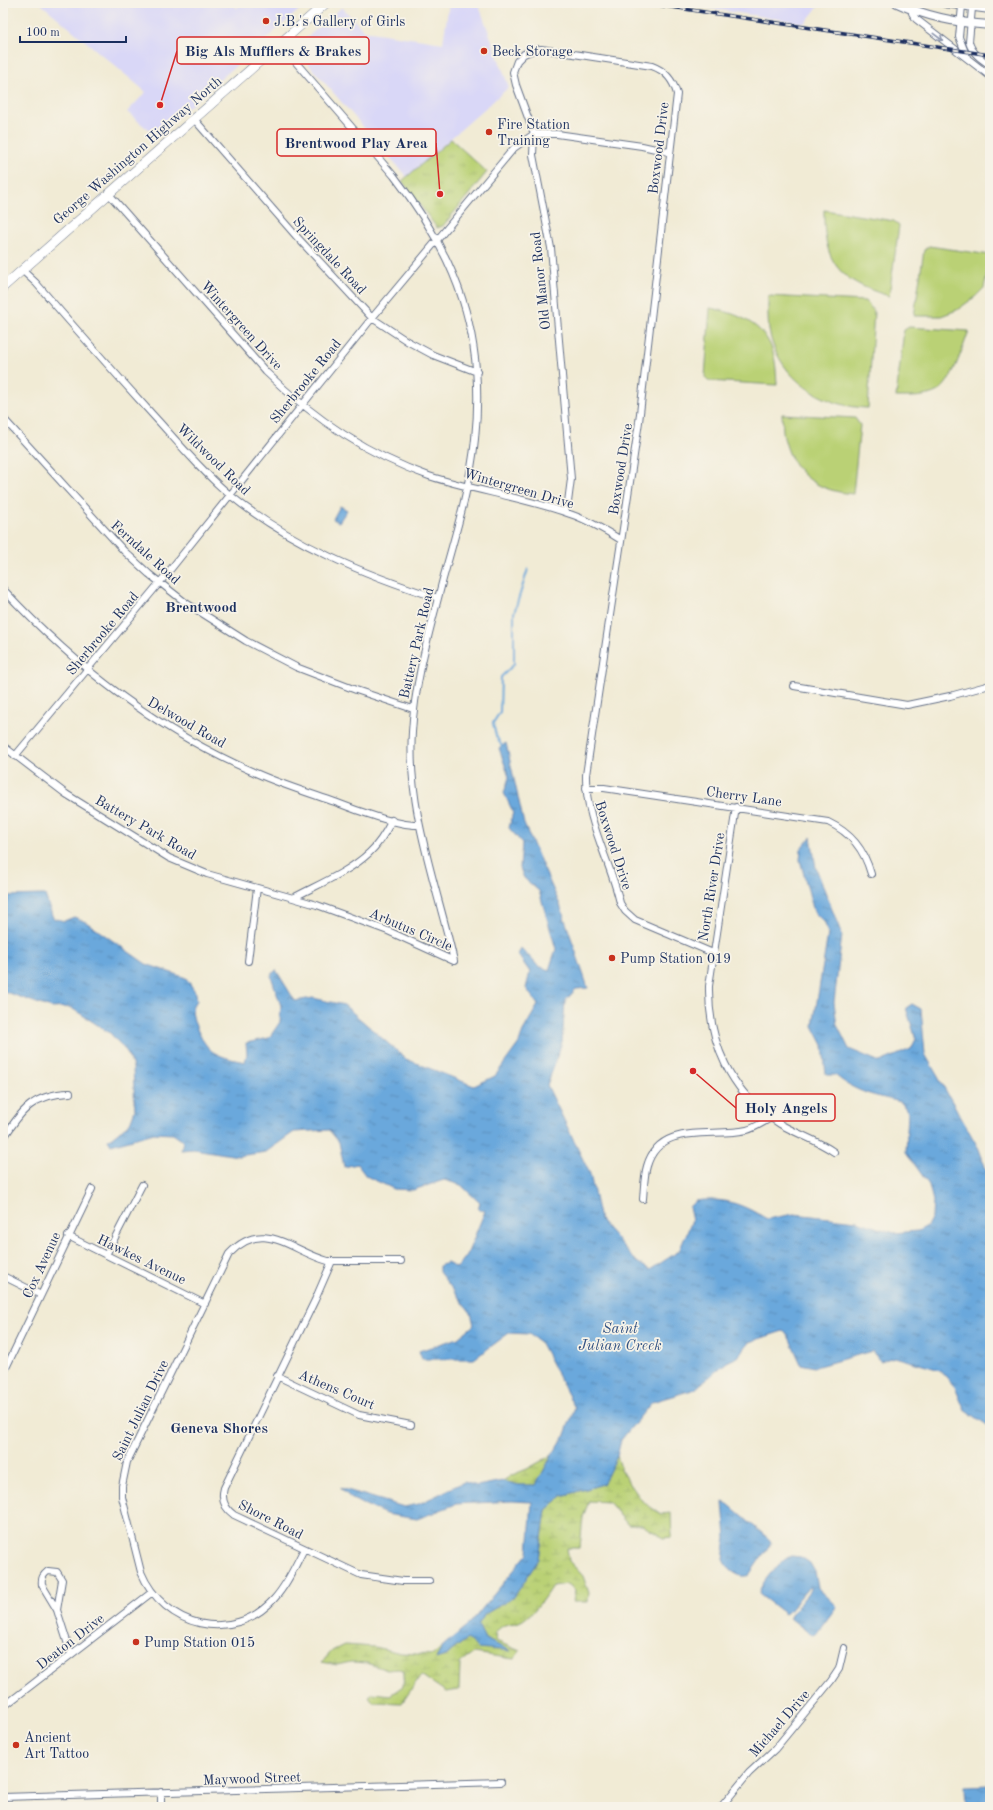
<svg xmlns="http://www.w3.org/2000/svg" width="993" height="1810" font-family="'Old Standard TT',serif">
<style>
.built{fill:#d9d7f7}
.grass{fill:url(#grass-tufts);stroke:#6a806a}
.wetland{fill:url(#wetland-marsh);stroke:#6a806a}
.pitch{fill:#bad175;stroke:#6a806a}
.water{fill:url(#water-ripples);stroke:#436c9d}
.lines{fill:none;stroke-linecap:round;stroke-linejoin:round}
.stream{stroke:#6ba8dc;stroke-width:2}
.minor-casing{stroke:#667188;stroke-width:8}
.secondary-casing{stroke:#667188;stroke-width:10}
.primary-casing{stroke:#667188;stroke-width:10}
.minor{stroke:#fff;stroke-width:6}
.secondary{stroke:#fff;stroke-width:8}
.primary{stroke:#fff;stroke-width:9}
.rail-casing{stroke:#1b2f5e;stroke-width:3.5}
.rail{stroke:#f7f3e8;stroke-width:2;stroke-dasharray:6;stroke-linecap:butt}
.oneway{stroke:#8d97ae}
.poi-dot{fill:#c8321e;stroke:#f7f3e8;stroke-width:1.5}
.labels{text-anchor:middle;stroke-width:3.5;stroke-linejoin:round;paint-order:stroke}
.poi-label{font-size:14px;fill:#1b2f5e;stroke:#f7f3e8;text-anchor:start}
.street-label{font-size:14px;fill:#1b2f5e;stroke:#f7f3e8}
.neighbourhood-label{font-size:15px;font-weight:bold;fill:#1b2f5e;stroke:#f7f3e8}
.water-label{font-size:15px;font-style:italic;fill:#335384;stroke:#f7f3e8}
.leader{fill:none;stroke:#d62828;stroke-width:1.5}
.callout-dot{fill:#d62828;stroke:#f7f3e8;stroke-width:1.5}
.callout{fill:#f7f3e8;stroke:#d62828;stroke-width:1.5}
.callout-label{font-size:15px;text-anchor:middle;font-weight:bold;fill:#1b2f5e}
</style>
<defs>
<pattern id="grass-tufts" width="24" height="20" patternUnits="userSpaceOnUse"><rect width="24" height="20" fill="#bad175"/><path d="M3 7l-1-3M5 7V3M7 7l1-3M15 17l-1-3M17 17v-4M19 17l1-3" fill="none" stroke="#9fb468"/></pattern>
<pattern id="wetland-marsh" width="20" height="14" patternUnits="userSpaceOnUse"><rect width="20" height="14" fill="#bad175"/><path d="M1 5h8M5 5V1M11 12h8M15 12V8" fill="none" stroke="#9fb468"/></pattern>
<pattern id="water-ripples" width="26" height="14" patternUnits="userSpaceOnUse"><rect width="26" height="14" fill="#6ba8dc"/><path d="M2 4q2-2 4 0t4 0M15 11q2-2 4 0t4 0" fill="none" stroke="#5789b6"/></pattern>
</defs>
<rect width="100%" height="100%" fill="#f7f3e8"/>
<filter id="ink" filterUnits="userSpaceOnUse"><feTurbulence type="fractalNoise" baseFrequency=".025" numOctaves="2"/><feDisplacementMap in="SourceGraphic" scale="8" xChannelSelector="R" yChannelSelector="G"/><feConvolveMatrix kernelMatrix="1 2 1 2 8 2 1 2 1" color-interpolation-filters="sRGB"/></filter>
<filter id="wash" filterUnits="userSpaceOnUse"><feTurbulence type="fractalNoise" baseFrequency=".012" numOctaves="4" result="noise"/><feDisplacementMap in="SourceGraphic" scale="16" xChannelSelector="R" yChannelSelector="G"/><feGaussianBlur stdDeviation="0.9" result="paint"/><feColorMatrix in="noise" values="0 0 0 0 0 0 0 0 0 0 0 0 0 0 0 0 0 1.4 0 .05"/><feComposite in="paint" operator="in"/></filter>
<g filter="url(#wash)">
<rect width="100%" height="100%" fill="#f1ebd5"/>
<!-- built -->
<path class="built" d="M40,3h191l6,5 5,-5h65l-151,133 -29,-24 19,-20z
M449,3h29l31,84 -102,90 -110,-126v-3l1,-3 44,-38 22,24 79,12z
M675,3h146l-16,20z"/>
<!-- grass -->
<path class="grass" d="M451,139l36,33 -44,54 -6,2 -35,-47z"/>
<!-- wetland -->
<path class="wetland" d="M552,1455l-16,30h-17l-16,-4 9,-6 15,-6z
M617,1456l6,18 20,28 18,12 10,-1 1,24 -8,1 -22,-13h-14l-19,-23 -20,-1 -6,16 -3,31h-13l2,13 14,15 6,17 -1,9h-15l2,-12 -7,-6 -16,2c-8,12 -17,26 -29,34 -12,7 -16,-1 -28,13l1,8 24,10 -6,8 -40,-6 -14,10 -1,27 -13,2 -25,-17 -19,28 -29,-1 -4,-6 4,-3 17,2 13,-9 1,-14 -5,-3 -12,1 -20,-7 -16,-1 -14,3 -15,-3 10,-11 12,-6 30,2 27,6 32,2 10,-9 -7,12 9,-2 22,-17 43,12 -25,-12 -7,-14 7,-11 29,-17 25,-38 7,-49 16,-14 41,-12z"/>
<!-- pitch -->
<path class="pitch" d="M824,210l70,11 5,5 -10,70c-50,-15 -66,-33 -65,-86z
M929,246l61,9v5l-6,28 -9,9 -18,13 -16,6h-27l10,-66z
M768,296l97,5 9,10 -6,97c-41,-1 -80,-24 -95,-63 -6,-15 -5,-32 -5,-49z
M710,308c21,4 45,12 57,31 9,13 9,31 10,46l-69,-4 -3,-4z
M909,327l60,4c-7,17 -16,51 -31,60 -12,7 -28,6 -42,6l8,-67z
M782,414l73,4 5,7 -7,69c-34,-3 -59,-18 -68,-53 -3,-8 -2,-18 -3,-27z"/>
<!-- water -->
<path class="water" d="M340,506l7,4 -8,12 -6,-3z
M506,743l18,81 36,81 28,83 -12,1 -11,12 -3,41 -15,43 43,89 10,46 37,42 13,8 29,-19 13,-30 -3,-14 6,-6c29,-4 47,3 72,18l27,-5 63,7 37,12 24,-2 9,-5 5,-9 1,-16 -4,-16 -23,-33 2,-40 -7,-10c-27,-7 -43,-8 -66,-27h-9l-3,-30 -10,-19 15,-92 -3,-11 -11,-11 -14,-52 1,-11 10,-12 5,31 26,67 -8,67 3,23 12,24 31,13 31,-13 5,-10 -10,-31 6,-4 9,5 4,45 54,95 11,32v246l-26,-18 -9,-22 -15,-17 -45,-13 -15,4 -8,-10 -57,16 -14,-3 -13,-29 -5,-4 -34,11 -11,15 -11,5 -32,27 -43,13 -31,38 -4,16 -14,28 -41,12 -16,14 -7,49 -25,38 -29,17 -7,11 7,14 26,12 -33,-3 -11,-9 -22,17 -9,3 7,-13 29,-25 56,-68 4,-51 -20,-1 -56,3 -39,15 -31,-5 -34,-15 -12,-11 64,19 15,-3 45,-22 13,4 26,-5 16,4h17l16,-30 12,-18 11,-29 -34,-65 -12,-9 -20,-1 -35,26h-52l-3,-8 39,-13 16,-13 -3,-12 -32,-41v-6l8,-3 10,5 10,-13 18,-44 -7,-2 2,-6 -19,-18 -17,-5 -31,10 -19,-1 -28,-13 -9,-12 -13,3 -5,-25 -10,-12 -35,2 -28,20 -28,4 -44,-7 -13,1 2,-9 -10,-7 -19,-1 -43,12 -3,-5 22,-17 5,-13 -2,-43 -6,-15 -17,-19 -40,-26 -19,1 -48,-17v-95l42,-1 8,23 11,3 10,-4 12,5 60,42 40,14 10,15 1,8 -4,4c-4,12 10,42 22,48 9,5 20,7 30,9l2,-8 -1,-11 23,-5 11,-16 1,-16 -10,-30 5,-6 19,31 18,-3 31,7 62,54 68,27 21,-10 24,-33 4,-12 15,-26 -12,-17 4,-16 -12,-17 3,-7 17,18 11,4 7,-21 -17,-58 -15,-13 -4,-10 2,-25 -13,-15 4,-16 -9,-19 5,-16 -10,-29z
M723,1502l5,2 42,36 1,3 -22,32c-10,5 -24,-8 -26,-16l3,-21z
M791,1556l10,1 9,6 5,9 3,16 19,18 -21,28 -3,1 -4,-2 -19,-15 1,-4 20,-24v-3l-3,1 -20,24 -3,2 -26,-20c0,-10 23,-35 32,-38z
M990,1785v22h-24l-1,-21z"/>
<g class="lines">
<!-- stream -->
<path class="stream" d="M503,748l-7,-12 -3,-13 7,-11 1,-35 13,-13v-51l14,-44"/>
</g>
</g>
<g filter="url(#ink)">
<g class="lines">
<defs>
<path id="minor" d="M916,3l-4,10 4,6 74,57
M962,6l-3,31 8,20
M972,8l-3,34c3,11 12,17 21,23
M280,44l114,132c63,81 92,159 81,263 -4,44 -20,97 -32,140 -13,51 -28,100 -31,153 -5,79 25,153 42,229l-66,-30 -71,-26 -24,-7
M194,119l103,118 75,81 35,23 26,14 44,17
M109,194l157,178c47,46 100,82 163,104 46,15 95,21 141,38 18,6 35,16 51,26
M22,270l14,13c38,44 77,88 116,131 25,27 50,58 78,81 60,49 135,80 208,103
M3,418l121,133 25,23 37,29 60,38 50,26 60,23 57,19
M565,512l3,-10 3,-23 -20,-231 -18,-93 1,-21 -18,-49 -3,-13 4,-11 7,-7 9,-4 8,-1 111,17c14,5 21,14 25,28l-38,328 -53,353c-1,46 24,84 34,128l5,8 10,9 78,33
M3,589c72,78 157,143 255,185 25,11 51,19 77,28 20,8 64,24 84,23
M794,686l113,19 43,-9 40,-11
M3,746l63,48 103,64 38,16 86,24c24,-13 56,-26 76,-45 10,-9 17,-21 23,-33
M15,756l151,-181 206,-257 142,-170 20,-14h23l85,12 27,6
M586,788h18l224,34c23,11 36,27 43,52
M736,807l-27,179c-1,56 21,107 71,138 17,10 37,16 54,28
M248,961l9,-73
M3,1139c19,-29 30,-45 67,-46
M643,1199c1,-11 1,-23 4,-33 13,-45 65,-28 100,-36 8,-2 16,-8 24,-12
M68,1236l137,68
M106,1255l36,-70
M332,1261l-17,39 -91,188c-3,11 0,20 10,27l127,60 42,6h26
M3,1276l38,19
M3,1374l89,-185
M277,1376l82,39 52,10
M304,1549c-9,17 -17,36 -30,50 -42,46 -110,28 -133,-27l-19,-75v-11l5,-24 102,-208c34,-37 62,-3 99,7h73
M57,1610l5,-30 -5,-8 -9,-1c-5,4 -7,7 -6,14l15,25 14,44
M3,1707l148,-114
M161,1792v15
M3,1797l498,-15
M721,1807l28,-34 26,-24 56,-68 8,-12 5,-21"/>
<path id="secondary" d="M897,3c30,14 61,20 93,22
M945,3l45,6"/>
<path id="primary" d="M3,287l323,-284"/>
</defs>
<!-- minor casing -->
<use href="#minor" class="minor-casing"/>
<!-- secondary casing -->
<use href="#secondary" class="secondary-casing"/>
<!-- primary casing -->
<use href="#primary" class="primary-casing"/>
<!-- minor -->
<use href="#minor" class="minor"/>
<!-- secondary -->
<use href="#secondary" class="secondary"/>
<!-- primary -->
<use href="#primary" class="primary"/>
<defs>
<path id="rail" d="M645,3l345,52"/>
</defs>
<!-- rail casing -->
<use href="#rail" class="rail-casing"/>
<!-- rail -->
<use href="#rail" class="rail"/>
</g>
<!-- one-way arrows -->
<defs><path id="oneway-shaft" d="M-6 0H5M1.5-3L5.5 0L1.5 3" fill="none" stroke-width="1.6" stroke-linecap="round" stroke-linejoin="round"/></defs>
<use class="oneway" href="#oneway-shaft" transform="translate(938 37) rotate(37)"/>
</g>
<!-- markers -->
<g class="poi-dot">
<circle cx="266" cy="21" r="4"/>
<circle cx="484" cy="51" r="4"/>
<circle cx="489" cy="132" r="4"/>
<circle cx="612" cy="958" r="4"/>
<circle cx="136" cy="1642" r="4"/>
<circle cx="16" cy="1745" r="4"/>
</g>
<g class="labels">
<!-- poi labels -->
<g class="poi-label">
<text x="274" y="26">J.B.'s Gallery of Girls</text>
<text x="492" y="56">Beck Storage</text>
<text x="497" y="129">Fire Station<tspan x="497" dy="16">Training</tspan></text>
<text x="620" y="963">Pump Station 019</text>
<text x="144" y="1647">Pump Station 015</text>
<text x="24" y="1742">Ancient<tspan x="24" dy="16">Art Tattoo</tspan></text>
</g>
<!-- street labels -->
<g class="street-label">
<text transform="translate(658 148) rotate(-83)" y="5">Boxwood Drive</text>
<text transform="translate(137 150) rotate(-41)" y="5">George Washington Highway North</text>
<text transform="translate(330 255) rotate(47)" y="5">Springdale Road</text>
<text transform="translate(540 281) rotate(-96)" y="5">Old Manor Road</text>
<text transform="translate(242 325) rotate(48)" y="5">Wintergreen Drive</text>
<text transform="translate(305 381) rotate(-51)" y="5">Sherbrooke Road</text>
<text transform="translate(214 459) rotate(44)" y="5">Wildwood Road</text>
<text transform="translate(620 469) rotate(-81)" y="5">Boxwood Drive</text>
<text transform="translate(519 488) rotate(16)" y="5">Wintergreen Drive</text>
<text transform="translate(146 552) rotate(42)" y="5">Ferndale Road</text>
<text transform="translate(102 633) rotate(-50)" y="5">Sherbrooke Road</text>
<text transform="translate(416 643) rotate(-77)" y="5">Battery Park Road</text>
<text transform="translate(187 722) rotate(30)" y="5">Delwood Road</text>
<text transform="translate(744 796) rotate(8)" y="5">Cherry Lane</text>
<text transform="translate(146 827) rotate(30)" y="5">Battery Park Road</text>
<text transform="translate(614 845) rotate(72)" y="5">Boxwood Drive</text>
<text transform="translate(711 887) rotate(-81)" y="5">North River Drive</text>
<text transform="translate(411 929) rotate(23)" y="5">Arbutus Circle</text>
<text transform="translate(142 1259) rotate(26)" y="5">Hawkes Avenue</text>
<text transform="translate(41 1265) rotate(-65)" y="5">Cox Avenue</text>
<text transform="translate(337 1389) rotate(23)" y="5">Athens Court</text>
<text transform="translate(140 1410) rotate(-64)" y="5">Saint Julian Drive</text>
<text transform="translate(271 1519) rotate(27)" y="5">Shore Road</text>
<text transform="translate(70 1641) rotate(-38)" y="5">Deaton Drive</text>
<text transform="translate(779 1723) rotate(-49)" y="5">Michael Drive</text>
<text transform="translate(252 1778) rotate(-2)" y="5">Maywood Street</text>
</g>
<!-- neighbourhood labels -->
<g class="neighbourhood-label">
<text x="201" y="612">Brentwood</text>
<text x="219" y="1433">Geneva Shores</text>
</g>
<!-- water labels -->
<g class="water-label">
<text x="620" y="1333">Saint<tspan x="620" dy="17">Julian Creek</tspan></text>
</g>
</g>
<!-- callouts -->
<path class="leader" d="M160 105L177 51M440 194L436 143M693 1071L736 1108"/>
<g class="callout-dot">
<circle cx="160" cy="105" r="4"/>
<circle cx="440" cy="194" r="4"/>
<circle cx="693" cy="1071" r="4"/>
</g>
<g class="callout">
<rect x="177" y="37" width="192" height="27" rx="4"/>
<rect x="277" y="129" width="159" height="27" rx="4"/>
<rect x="736" y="1094" width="99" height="27" rx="4"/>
</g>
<g class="callout-label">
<text x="273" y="56">Big Als Mufflers &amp; Brakes</text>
<text x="356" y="148">Brentwood Play Area</text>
<text x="786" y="1113">Holy Angels</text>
</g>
<!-- margin -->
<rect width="993" height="1810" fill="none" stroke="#f7f3e8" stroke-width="16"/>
<!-- scale -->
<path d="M20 36v6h106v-6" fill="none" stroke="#1b2f5e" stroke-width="2"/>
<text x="26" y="36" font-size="12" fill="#1b2f5e" stroke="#f7f3e8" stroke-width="3" paint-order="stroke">100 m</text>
</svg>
